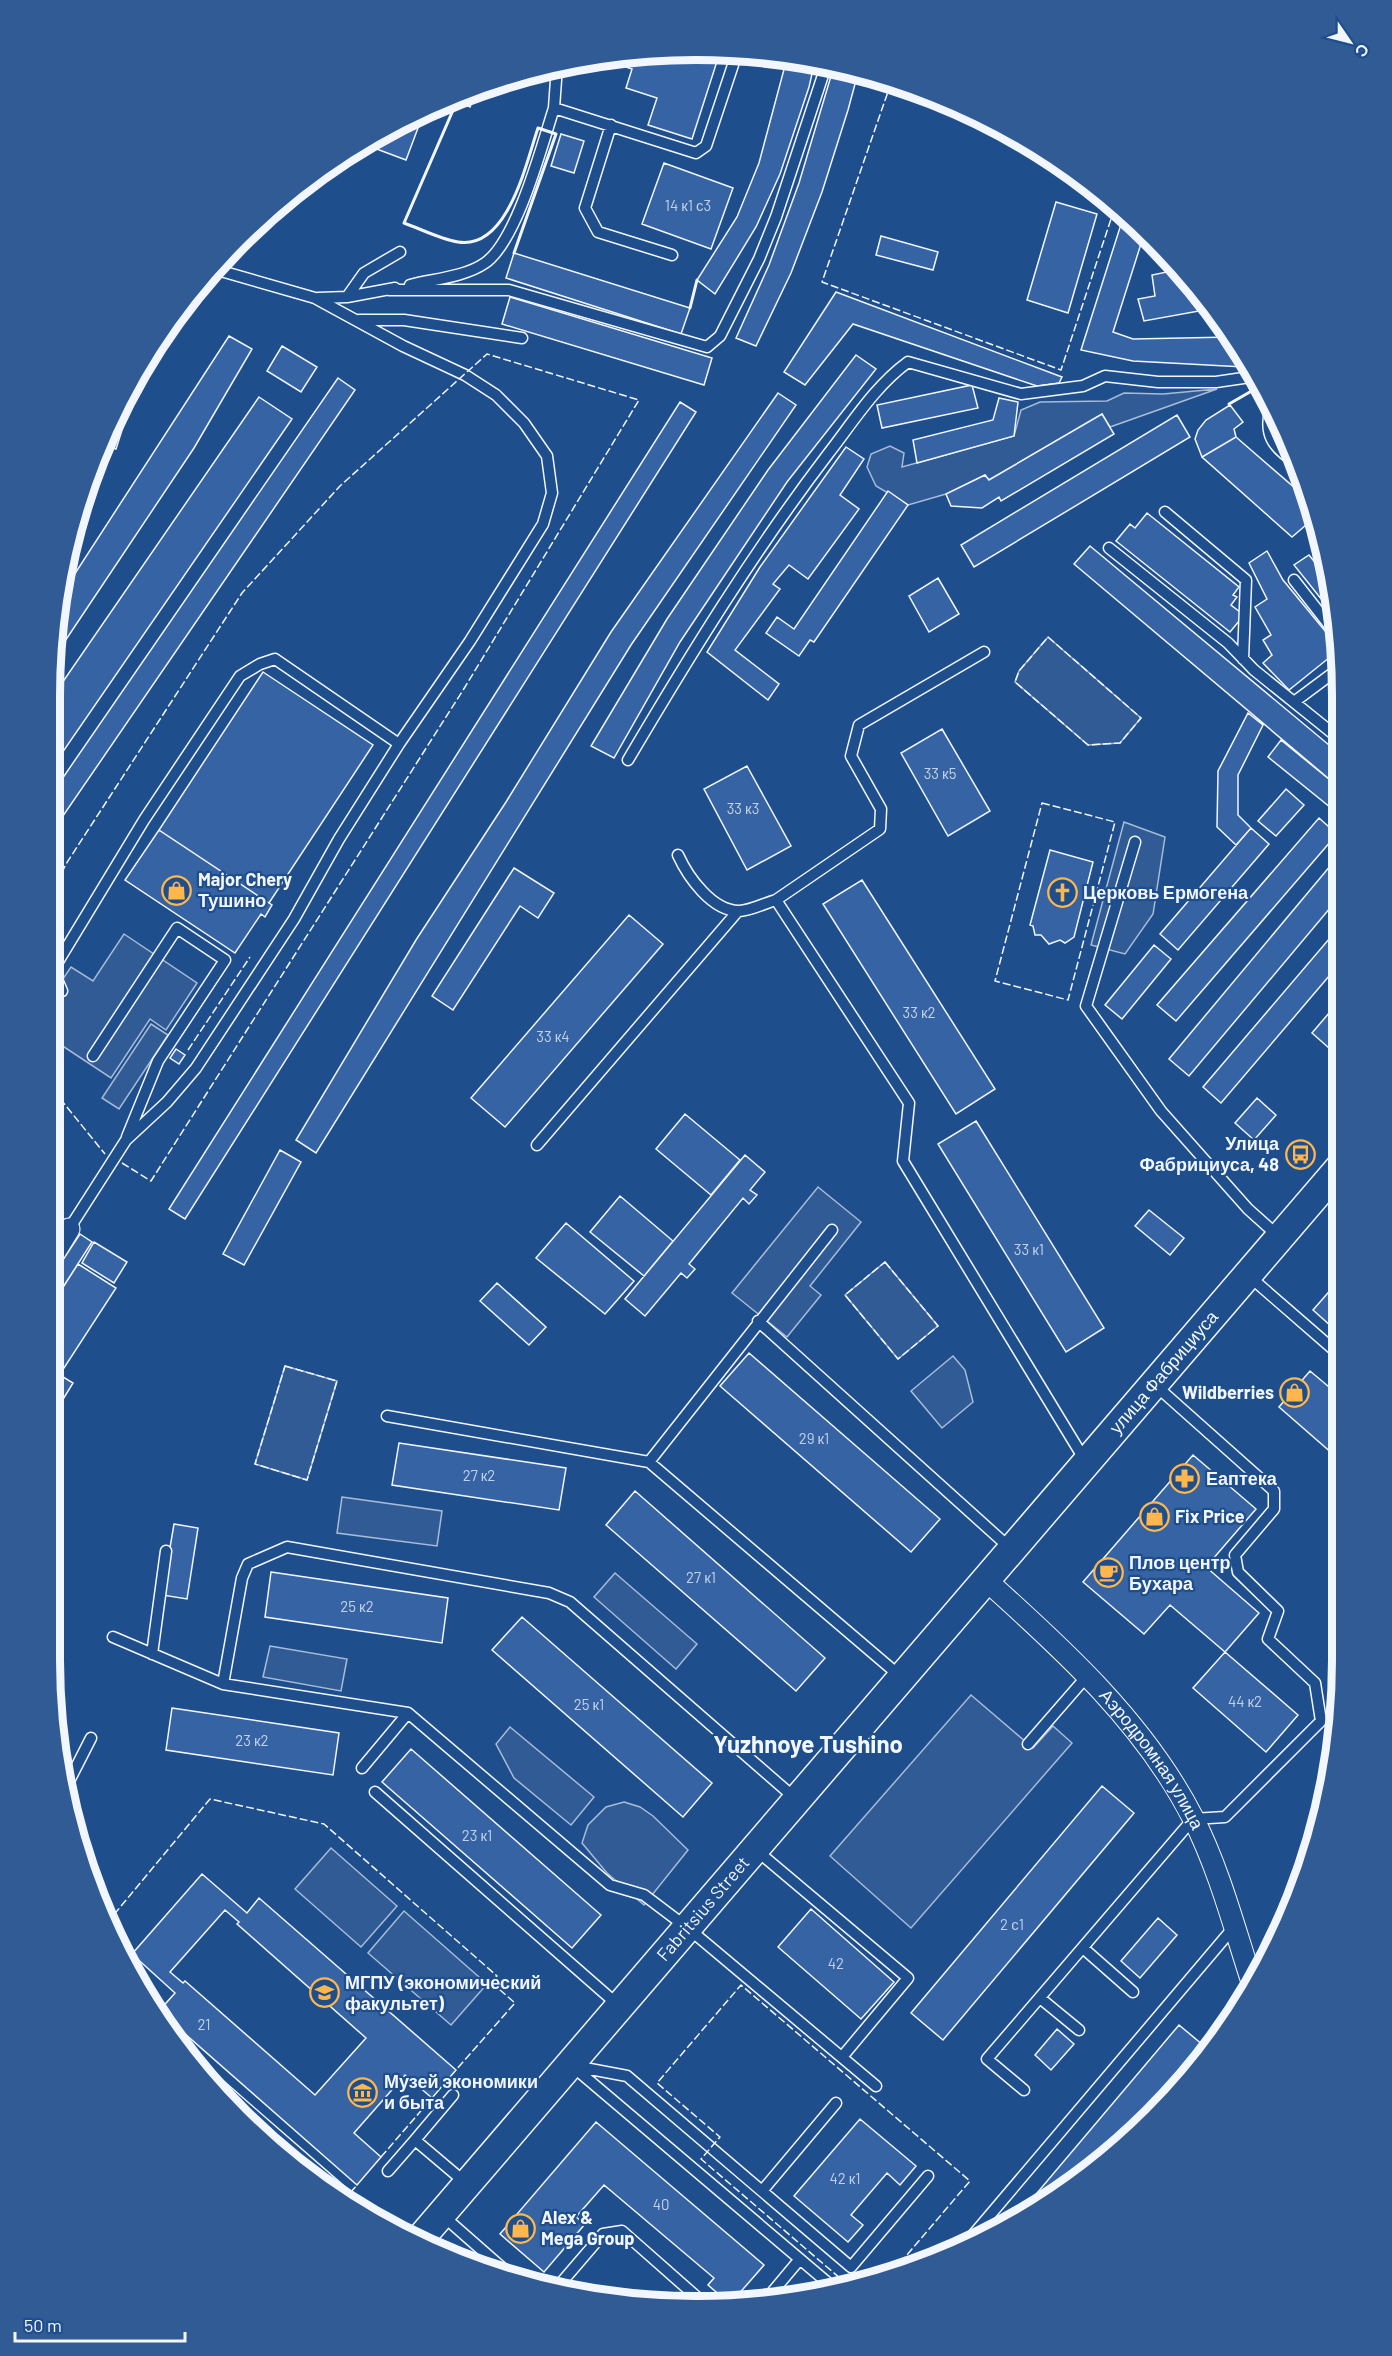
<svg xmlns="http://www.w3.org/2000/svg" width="1392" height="2356" font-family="Barlow,sans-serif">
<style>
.built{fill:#305b95;stroke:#a8bbd7;stroke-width:1.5}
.building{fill:#3563a3;stroke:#f2f6ff;stroke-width:1.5;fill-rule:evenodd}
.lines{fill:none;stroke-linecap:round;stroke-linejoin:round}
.service-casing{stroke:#f2f6ff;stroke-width:13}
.minor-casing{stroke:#f2f6ff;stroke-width:23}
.secondary-casing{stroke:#f2f6ff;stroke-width:31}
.service{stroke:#1f4e8c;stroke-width:10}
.minor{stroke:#1f4e8c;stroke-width:21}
.secondary{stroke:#1f4e8c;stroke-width:28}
.fence{stroke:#f2f6ff;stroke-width:1.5;stroke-dasharray:8 3;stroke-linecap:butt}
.wall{stroke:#f2f6ff;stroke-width:3}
.labels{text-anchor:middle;stroke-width:4.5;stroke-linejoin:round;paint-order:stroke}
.number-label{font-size:15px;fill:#c3d1e8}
.poi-label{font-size:18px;font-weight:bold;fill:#f2f6ff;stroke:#1f4e8c;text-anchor:start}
.street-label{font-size:18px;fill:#f2f6ff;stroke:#1f4e8c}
.district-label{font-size:24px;font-weight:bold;fill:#f2f6ff;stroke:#1f4e8c}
.rim{fill:none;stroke:#f2f6ff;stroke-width:8}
</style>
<rect width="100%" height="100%" fill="#1f4e8c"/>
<!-- built -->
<path class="built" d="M1217,389l-107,38 -8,-13 -113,66 -4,-5 -39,19 -38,11 -32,-19 -9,-19 4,-13 19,-8 14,7 -2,14 112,-31 7,-26 19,-8 67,-1 17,-8 39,1z
M1048,637l93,81 -21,25 -32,2 -73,-63 4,-11z
M1124,822l41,15 -12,77 -28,40 -34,-9z
M124,934l73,49 -31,47 -16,-11 -39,59 -59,-39v-44l19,-28 22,14z
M151,1024l17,11 -49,74 -17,-11z
M818,1187l43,35 -51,64 11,9 -34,42 -55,-44z
M885,1262l53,64 -40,33 -53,-64z
M953,1356l12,14 8,32 -31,26 -31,-37z
M285,1366l52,15 -30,99 -52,-16z
M342,1497l100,14 -5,35 -100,-13z
M615,1573l82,71 -21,25 -82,-72z
M270,1646l77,13 -6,32 -78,-14z
M971,1695l62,53 20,-22 19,17 -161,185 -81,-72z
M510,1727l84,70 -23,28 -57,-47 -18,-34z
M624,1802l16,5 13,9 35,34 -44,55 -37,-32 -25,-30 6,-18 18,-18z
M331,1848l66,58 -36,41 -66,-58z
M404,1911l83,73 -36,41 -83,-72z"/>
<!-- building -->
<path class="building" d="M696,50l24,2 -28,87 -44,-14 9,-27 -31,-10 6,-19 -24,-8 1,-3z
M787,58l28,3 -6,26 -29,87 -24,53 -41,67 -18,-14 40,-63 22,-54z
M834,66l24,7 -10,37 -26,82 -31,81 -35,73 -20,-8 33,-73 30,-82z
M477,90l-7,17 -13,-6 3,-6z
M424,112l-18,48 -40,-15 1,-3z
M561,134l23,7 -10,32 -23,-7z
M664,163l69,25 -22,61 -69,-25z
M1056,202l41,12 -29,99 -41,-13z
M1123,218l17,15v14l-27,85 20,7 98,-2 17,25 -4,5 -111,-6 -52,-11z
M881,236l57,16 -5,18 -57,-15z
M514,253l176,55 -9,26 -175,-56z
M1181,269l29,40 -66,12 -6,-22 17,-3 -3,-21z
M836,292l226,85 -3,6 -22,3 -184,-62 -48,61 -21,-13z
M510,297l202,61 -8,27 -202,-61z
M229,336l23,13 -58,99 -143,214 12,-70z
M282,346l35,21 -16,25 -34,-21z
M856,355l20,14 -89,113 -107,160 -66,116 -23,-12 76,-127 101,-149z
M338,378l17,12 -303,442 -1,-37z
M972,385l6,23 -96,20 -5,-23z
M778,393l18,12 -165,240 -315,508 -20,-13 120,-200 90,-138 105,-170z
M259,397l33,22 -241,350v-70z
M999,398l19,4 -4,34 -97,27 -4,-23 80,-20z
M680,402l16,10 -511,807 -16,-10z
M1230,405l13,17 -9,7 2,8 -34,20 -7,-18 3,-9 8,-10z
M124,406l5,2 -13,41 -11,-4z
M1102,414l12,20 -113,67 -2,-4 -17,11 -31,-2 -5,-12 39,-19 4,5z
M1177,415l13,22 -216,130 -13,-22z
M1236,437l75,65 3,16 -22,19 -90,-80z
M846,447l18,12 -24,36 19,14 -51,70 -19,-14 -16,19 7,5 -45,61 44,34 -11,16 -61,-48 53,-85z
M888,491l20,14 -94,137 -4,-2 -11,16 -33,-23 11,-16 17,12z
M1147,513l92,74 -6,8 4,2 -6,8 13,10 -14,17 -114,-91 14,-17 5,4z
M1090,546l251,209v34l-267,-225z
M1267,551l16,29 57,69 -51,41 -26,-27 9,-8 -9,-15 8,-5 -16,-28 12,-8 -18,-36z
M1309,555l17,21 8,39 -40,-50z
M938,578l21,36 -30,18 -20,-36z
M263,672l110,73 -104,158 -110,-73z
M1248,713l15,12 -25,50v40l13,13 -15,17 -19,-18 1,-56z
M942,729l48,82 -42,25 -47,-83z
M1281,740l60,49v27l-73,-59z
M747,766l44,80 -44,24 -43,-81z
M1286,789l18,16 -28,31 -18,-15z
M1319,818l18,16 -161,187 -19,-16z
M1251,828l18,16 -91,106 -18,-16z
M159,830l113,75 -7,12 -4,-3 -26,39 -110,-73z
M1050,850l43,12 -19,75 -9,6 -5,-3 -11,4 -8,-9h-6l-2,-9 -3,-1z
M1341,853v42l-152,181 -20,-17z
M514,868l40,25 -16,25 -18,-12 -67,104 -21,-14z
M862,880l133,209 -39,25 -133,-210z
M629,915l34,29 -158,183 -34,-29z
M1341,925v37l-120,141 -18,-16z
M1154,945l17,14 -49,60 -17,-14z
M1341,999v65h-3v-8l-26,-23z
M176,1049l9,6 -6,9 -9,-6z
M1257,1098l19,17 -22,25 -19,-17z
M685,1114l55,46 -29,35 -55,-46z
M976,1121l128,207 -38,24 -128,-208z
M280,1150l21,12 -57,103 -21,-11z
M745,1155l20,17 -15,18 7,5 -8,9 -6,-6 -54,66 6,5 -8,9 -6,-5 -36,43 -20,-17z
M620,1196l53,45 -29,35 -54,-44z
M1149,1210l35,28 -14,17 -35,-29z
M566,1223l68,58 -29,33 -69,-56z
M80,1234l12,8 -36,56 -3,-23z
M94,1242l33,20 -13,21 -32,-20z
M78,1264l38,24 -52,80 -10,-7 -1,-58z
M1341,1278v57l-28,-25z
M497,1283l49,44 -17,18 -49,-44z
M749,1353l191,166 -29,33 -191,-166z
M1310,1371l31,26v64l-62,-54z
M55,1372l18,11 -19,31v-39z
M399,1443l167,25 -7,42 -167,-25z
M1193,1455l63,54 -50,58 53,46 -34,39 -55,-47 -26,29 -61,-52z
M635,1491l190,167 -29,33 -190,-166z
M174,1524l24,4 -11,71 -25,-4z
M271,1572l177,26 -6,45 -177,-26z
M522,1617l190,166 -29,34 -191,-167z
M1225,1652l73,63 -32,37 -73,-64z
M172,1708l167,25 -6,42 -167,-25z
M55,1735l10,6 -7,15 -3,-11z
M411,1749l190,166 -29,33 -190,-166z
M1102,1786l32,27 -191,227 -32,-27z
M202,1874l45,39 12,-15 197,172 -24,28 -27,-23 -51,58 27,24 -24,28 -198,-174 16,-18 -43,-39zM225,1910l14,12 -2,2 129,114 -51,57 -130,-114 -2,2 -13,-11z
M811,1909l83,73 -33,37 -83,-72z
M1158,1918l19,17 -37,43 -19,-17z
M1179,2025l30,25 -56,67 -64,56 -74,46z
M1057,2029l17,15 -23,26 -16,-15z
M860,2119l56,47 -16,19 -13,-12 -36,42 12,10 -15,17 -54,-46z
M596,2122l168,143 -34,39 -22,-19 6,-7 -110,-93 -28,32 9,7 -41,48 -44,-38z"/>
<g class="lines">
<defs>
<path id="service" d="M557,66l-3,42 142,45 10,-7 31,-93
M611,125l-26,83 13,24 74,23
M410,285c23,-6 55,-8 75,-22 32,-22 57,-118 69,-155
M389,290h120l198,57 13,-11 39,-77 17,-42 51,-154
M347,297l17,-24 36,-21
M318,298l29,-1 48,-9
M359,320h45l118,18
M1271,406c-8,29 2,42 26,57
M1165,512l81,68 -3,79
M1109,548l119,95 26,27 87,70
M1294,580l43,55
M1294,702l47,-35
M628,760c62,-105 126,-209 200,-306 25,-32 47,-68 80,-92l113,32 62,-8 22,-10 53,6h58l41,-6
M1135,842l-49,164 75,105 87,98 30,27
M678,855c10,22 34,56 61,56 11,0 26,-8 37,-11l133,203 -6,58 183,301
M776,900l104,-71 1,-20 -30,-53 8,-31 125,-73
M62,991l-9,-21 91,-150 96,-144 20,-12 15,-5 124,85
M93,1056l84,-128 48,32 -67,101 -31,76
M537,1145l201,-234
M69,1229l57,-89 41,-38 29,-34 98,-149 45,-80 60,-95 71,-103 73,-117 9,-31 -5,-37 -23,-33 -28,-28 -31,-20 -62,-29 -88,-48 -101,-29
M1249,1276l92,80
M758,1321l252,227
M387,1416l262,46 252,215
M649,1462l183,-232
M113,1637l110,47 185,29 202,172 34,10 45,34 187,157
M152,1654l14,-103
M223,1684l19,-106 6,-14 39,-17 262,46 21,9 226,197
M1028,1744l60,-69
M362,1768l46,-55
M65,1789l26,-51
M375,1792l243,213
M756,1850l152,128 -66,79
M1083,1948l50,44
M1040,1998l39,32
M184,2054l179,156
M571,2065l263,223
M574,2066l53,10 224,191 77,-91
M1024,2090l-37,-31 206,-240 32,-2 96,-96 -6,-38 -47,-44 10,-28 -40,-39 -3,-17 39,-46v-18l-119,-106
M415,2140l38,-45
M388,2171l27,-31 52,44
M762,2191l74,-88
M442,2215l74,65
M962,2248l272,-321
M555,2290l48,-56 19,-3 85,75
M764,2302l36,-43"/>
<g id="minor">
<path d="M53,1255l16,-26"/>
<path id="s1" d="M987,1581c78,70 158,143 206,237 26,51 41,109 59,164"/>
</g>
<g id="secondary">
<path id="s2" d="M420,2239l921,-1073"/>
</g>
</defs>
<!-- service casing -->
<use href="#service" class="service-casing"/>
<!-- minor casing -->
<use href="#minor" class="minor-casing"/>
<!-- secondary casing -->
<use href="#secondary" class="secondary-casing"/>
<!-- service -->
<use href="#service" class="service"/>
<!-- minor -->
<use href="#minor" class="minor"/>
<!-- secondary -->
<use href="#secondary" class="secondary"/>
<!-- fence -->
<path class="fence" d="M891,83l-69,199 239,88 53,-160
M1048,637l93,81 -21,25 -32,2 -73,-63 4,-11z
M1042,803l73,19 -47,178 -73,-19z
M52,893l14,-29 176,-271 98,-107 147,-132 152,46 -174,287 -314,494 -29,-18
M188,1050l62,-93
M53,1090l52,64
M885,1262l53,64 -40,33 -53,-64z
M285,1366l52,15 -30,99 -52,-16z
M107,1923l103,-124 114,25 173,152 -6,6 24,21 -59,67
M228,2105l63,55
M381,2157l51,-59
M343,2201l14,-16
M848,2285l-147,-126 19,-22 -63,-54 84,-98 229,196 -81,95"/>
<!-- wall -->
<path class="wall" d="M457,101l-53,122c17,6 36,16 54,19 50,8 68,-79 80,-114l18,6 -42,119
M690,308l7,-28
M1229,404l33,-19
M53,1271l7,-10"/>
</g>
<!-- icons -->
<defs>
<symbol id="shop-ring" viewBox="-11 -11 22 22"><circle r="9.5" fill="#1f4e8c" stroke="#ffb74d" stroke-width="1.5"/><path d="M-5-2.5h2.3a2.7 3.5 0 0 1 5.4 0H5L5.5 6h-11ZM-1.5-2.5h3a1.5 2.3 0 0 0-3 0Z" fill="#ffb74d"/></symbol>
<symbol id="church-ring" viewBox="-11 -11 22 22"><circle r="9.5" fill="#1f4e8c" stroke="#ffb74d" stroke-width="1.5"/><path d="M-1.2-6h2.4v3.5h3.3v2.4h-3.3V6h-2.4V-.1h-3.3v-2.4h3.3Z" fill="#ffb74d"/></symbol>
<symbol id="bus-ring" viewBox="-11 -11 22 22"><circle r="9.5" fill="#1f4e8c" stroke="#ffb74d" stroke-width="1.5"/><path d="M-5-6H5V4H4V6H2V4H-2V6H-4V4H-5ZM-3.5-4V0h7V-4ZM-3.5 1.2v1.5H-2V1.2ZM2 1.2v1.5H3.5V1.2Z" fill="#ffb74d"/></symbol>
<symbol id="pharmacy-ring" viewBox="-11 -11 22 22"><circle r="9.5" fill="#1f4e8c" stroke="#ffb74d" stroke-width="1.5"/><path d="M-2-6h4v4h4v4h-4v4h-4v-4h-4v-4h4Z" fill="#ffb74d"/></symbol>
<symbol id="cafe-ring" viewBox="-11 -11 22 22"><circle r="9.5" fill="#1f4e8c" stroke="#ffb74d" stroke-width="1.5"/><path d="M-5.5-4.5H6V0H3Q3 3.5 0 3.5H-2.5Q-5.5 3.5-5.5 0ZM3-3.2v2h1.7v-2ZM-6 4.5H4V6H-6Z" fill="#ffb74d"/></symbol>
<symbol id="university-ring" viewBox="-11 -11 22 22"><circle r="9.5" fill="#1f4e8c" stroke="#ffb74d" stroke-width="1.5"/><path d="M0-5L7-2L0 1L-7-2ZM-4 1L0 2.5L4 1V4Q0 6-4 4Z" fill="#ffb74d"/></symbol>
<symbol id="museum-ring" viewBox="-11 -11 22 22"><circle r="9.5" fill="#1f4e8c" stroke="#ffb74d" stroke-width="1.5"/><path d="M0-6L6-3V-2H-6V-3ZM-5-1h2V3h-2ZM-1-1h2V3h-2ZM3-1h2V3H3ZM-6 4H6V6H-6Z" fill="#ffb74d"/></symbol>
</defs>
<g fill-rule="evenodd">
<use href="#shop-ring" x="160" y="874" width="33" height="33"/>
<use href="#church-ring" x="1046" y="876" width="33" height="33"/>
<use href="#bus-ring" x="1284" y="1138" width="33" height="33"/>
<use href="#shop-ring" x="1278" y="1376" width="33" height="33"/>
<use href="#pharmacy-ring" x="1168" y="1462" width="33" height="33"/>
<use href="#shop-ring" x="1138" y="1500" width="33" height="33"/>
<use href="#cafe-ring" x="1092" y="1556" width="33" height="33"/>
<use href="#university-ring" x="308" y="1976" width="33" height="33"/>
<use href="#museum-ring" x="346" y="2076" width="33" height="33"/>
<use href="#shop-ring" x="504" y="2212" width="33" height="33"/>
</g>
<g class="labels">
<!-- number labels -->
<g class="number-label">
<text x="688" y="211">14 к1 с3</text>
<text x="940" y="779">33 к5</text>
<text x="743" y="814">33 к3</text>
<text x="919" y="1018">33 к2</text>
<text x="553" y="1042">33 к4</text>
<text x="1029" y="1255">33 к1</text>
<text x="814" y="1444">29 к1</text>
<text x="479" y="1481">27 к2</text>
<text x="701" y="1583">27 к1</text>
<text x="357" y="1612">25 к2</text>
<text x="1245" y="1707">44 к2</text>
<text x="589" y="1710">25 к1</text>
<text x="252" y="1746">23 к2</text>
<text x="477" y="1841">23 к1</text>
<text x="1012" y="1930">2 с1</text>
<text x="836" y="1969">42</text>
<text x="204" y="2030">21</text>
<text x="845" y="2184">42 к1</text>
<text x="661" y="2210">40</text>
</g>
<!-- poi labels -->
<g class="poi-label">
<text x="198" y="886">Major Chery<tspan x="198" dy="21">Тушино</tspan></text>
<text x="1083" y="899">Церковь Ермогена</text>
<text x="1279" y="1150" text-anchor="end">Улица<tspan x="1279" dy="21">Фабрициуса, 48</tspan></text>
<text x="1274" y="1399" text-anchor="end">Wildberries</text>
<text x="1206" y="1485">Еаптека</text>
<text x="1175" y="1523">Fix Price</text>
<text x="1129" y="1569">Плов центр<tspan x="1129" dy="21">Бухара</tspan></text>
<text x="345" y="1989">МГПУ (экономический<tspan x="345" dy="21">факультет)</tspan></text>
<text x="384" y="2088">Музей экономики<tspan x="384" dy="21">и быта</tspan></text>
<text x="541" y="2224">Alex &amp;<tspan x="541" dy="21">Mega Group</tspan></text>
</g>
<!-- street labels -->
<g class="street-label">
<text dy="6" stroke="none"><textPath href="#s2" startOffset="1142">улица Фабрициуса</textPath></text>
<text dy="6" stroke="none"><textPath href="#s1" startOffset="244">Аэродромная улица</textPath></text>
<text dy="6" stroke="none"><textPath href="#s2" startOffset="435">Fabritsius Street</textPath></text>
</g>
<!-- district labels -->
<g class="district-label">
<text x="808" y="1753">Yuzhnoye Tushino</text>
</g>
</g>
<!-- crop -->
<path d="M0 0H1392V2356H0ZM696 60H696A636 636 0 0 1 1332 696V1660A636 636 0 0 1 696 2296H696A636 636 0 0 1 60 1660V696A636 636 0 0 1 696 60Z" fill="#305b95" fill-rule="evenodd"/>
<path class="rim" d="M696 60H696A636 636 0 0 1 1332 696V1660A636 636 0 0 1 696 2296H696A636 636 0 0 1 60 1660V696A636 636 0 0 1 696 60Z"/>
<!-- north arrow -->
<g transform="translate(1350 42) rotate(125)" stroke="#1f4e8c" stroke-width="4.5" paint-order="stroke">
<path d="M0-4.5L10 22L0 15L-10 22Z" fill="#f2f6ff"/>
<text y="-9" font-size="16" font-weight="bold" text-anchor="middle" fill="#f2f6ff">С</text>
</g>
<!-- scale -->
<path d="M15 2332v9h170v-9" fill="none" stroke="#f2f6ff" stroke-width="3"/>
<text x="24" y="2332" font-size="18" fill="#f2f6ff" stroke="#1f4e8c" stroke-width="4.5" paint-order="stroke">50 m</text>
</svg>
